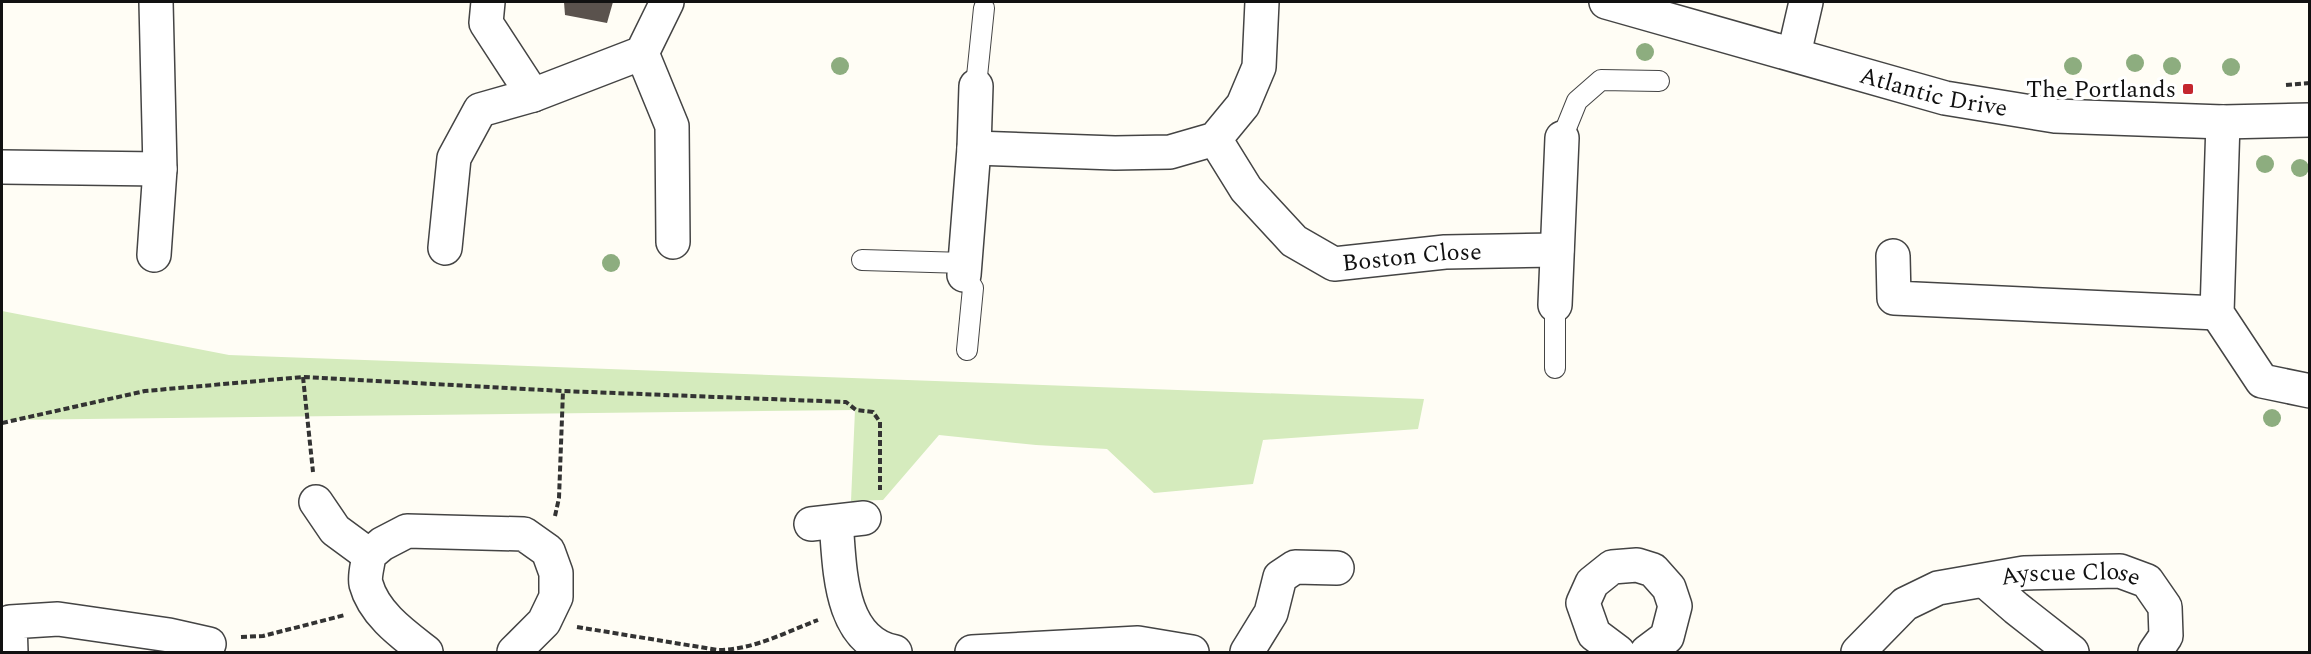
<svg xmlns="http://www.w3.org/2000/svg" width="2311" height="654" font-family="Spectral,serif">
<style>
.green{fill:#d5ebbd}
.building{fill:#5a524d}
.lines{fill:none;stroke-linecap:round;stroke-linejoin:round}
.lane-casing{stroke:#444;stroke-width:22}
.street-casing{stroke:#444;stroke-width:36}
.path{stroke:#333;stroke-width:4;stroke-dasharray:6 3;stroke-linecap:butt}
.lane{stroke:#fff;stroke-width:20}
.street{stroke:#fff;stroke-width:33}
.tree{fill:#8dad7f}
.poi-dot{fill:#c4262e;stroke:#fff;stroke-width:2}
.labels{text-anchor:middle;stroke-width:6;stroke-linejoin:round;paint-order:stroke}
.poi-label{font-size:24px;fill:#111;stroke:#fff;text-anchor:end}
.street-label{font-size:24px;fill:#111;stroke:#fff}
</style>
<rect width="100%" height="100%" fill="#fffdf5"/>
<!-- green -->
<path class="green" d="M2,311l227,44 1195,44 -6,30 -155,11 -10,44 -99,9 -47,-44 -71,-4 -97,-10 -56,65 -32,1 4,-91 -853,10z"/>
<!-- building -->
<path class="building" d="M564,2h49l-6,21 -42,-8z"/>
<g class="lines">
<defs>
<path id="lane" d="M976,86l8,-78
M1562,138l15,-37 24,-21 58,1
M862,260l103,3
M964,275l9,13 -6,62
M1555,305v63"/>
<g id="street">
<path d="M488,2l-2,21 47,72"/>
<path id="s1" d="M1606,2l339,96 110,18 168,6 87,-2"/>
<path d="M642,53l30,73 1,116"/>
<path d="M1794,54l12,-52"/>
<path d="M2223,122l-6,191 45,68 48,10"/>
<path id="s2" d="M1215,139l31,50 48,52 40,23 111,-12 112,-2"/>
<path d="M974,148l141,5 55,-1 45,-13 28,-34 16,-38 3,-65"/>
<path d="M2,167l158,2"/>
<path d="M445,248l9,-90 26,-48 53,-15 109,-42 25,-51"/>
<path d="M154,255l6,-86 -4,-167"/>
<path d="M1893,256l1,42 323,15"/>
<path d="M964,275l10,-127 2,-62"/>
<path d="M1555,305l7,-167"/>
<path d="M316,502l19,28 34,25"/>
<path d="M836,522c4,44 2,119 59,130"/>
<path d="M811,524l53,-6"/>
<path d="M1985,581l31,27 56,44"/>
<path d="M11,652l-1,-30 48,-3 111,16 40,9"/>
<path d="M426,652c-22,-17 -52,-38 -60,-68 -2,-8 2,-20 3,-29l13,-11 25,-13 117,3 24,17 8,22v24l-12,25 -30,30"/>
<path d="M972,652l166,-9 54,9"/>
<path d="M1247,652l24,-39 9,-36 15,-10 42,1"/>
<path d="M1618,652l-24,-18 -11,-31 9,-20 20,-16 25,-2 16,5 16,18 6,18 -8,31 -20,15"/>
<path id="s3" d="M1858,652l47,-48 33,-16 86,-15 96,-2 27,10 18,26 1,29 -11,16"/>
</g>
</defs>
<!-- lane casing -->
<use href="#lane" class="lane-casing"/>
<!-- street casing -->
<use href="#street" class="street-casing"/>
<!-- path -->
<path class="path" d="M2286,85l24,-2
M303,377l10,95
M2,423l143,-32 158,-14 260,14 283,11 10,8 17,2 7,10v68
M555,516l4,-18 4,-107
M577,627l141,23c35,0 68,-18 100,-30
M241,637l22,-1 82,-21"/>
<!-- lane -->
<use href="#lane" class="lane"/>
<!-- street -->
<use href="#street" class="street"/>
</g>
<!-- trees -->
<g class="tree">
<circle cx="1645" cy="52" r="9"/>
<circle cx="2135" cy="63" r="9"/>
<circle cx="840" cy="66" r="9"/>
<circle cx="2073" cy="66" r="9"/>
<circle cx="2172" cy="66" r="9"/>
<circle cx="2231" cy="67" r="9"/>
<circle cx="2265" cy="164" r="9"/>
<circle cx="2300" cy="168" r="9"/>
<circle cx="611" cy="263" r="9"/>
<circle cx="2272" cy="418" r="9"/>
</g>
<!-- markers -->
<rect class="poi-dot" x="2182" y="83" width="12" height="12" rx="3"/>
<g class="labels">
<!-- poi labels -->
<g class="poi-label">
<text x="2176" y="97">The Portlands</text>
</g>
<!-- street labels -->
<g class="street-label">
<text dy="8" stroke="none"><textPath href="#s1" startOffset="340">Atlantic Drive</textPath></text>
<text dy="8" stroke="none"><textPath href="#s2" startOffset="254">Boston Close</textPath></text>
<text dy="8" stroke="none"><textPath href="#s3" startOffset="238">Ayscue Close</textPath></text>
</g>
</g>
<!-- border -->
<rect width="2311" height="654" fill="none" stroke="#111111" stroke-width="6"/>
</svg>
